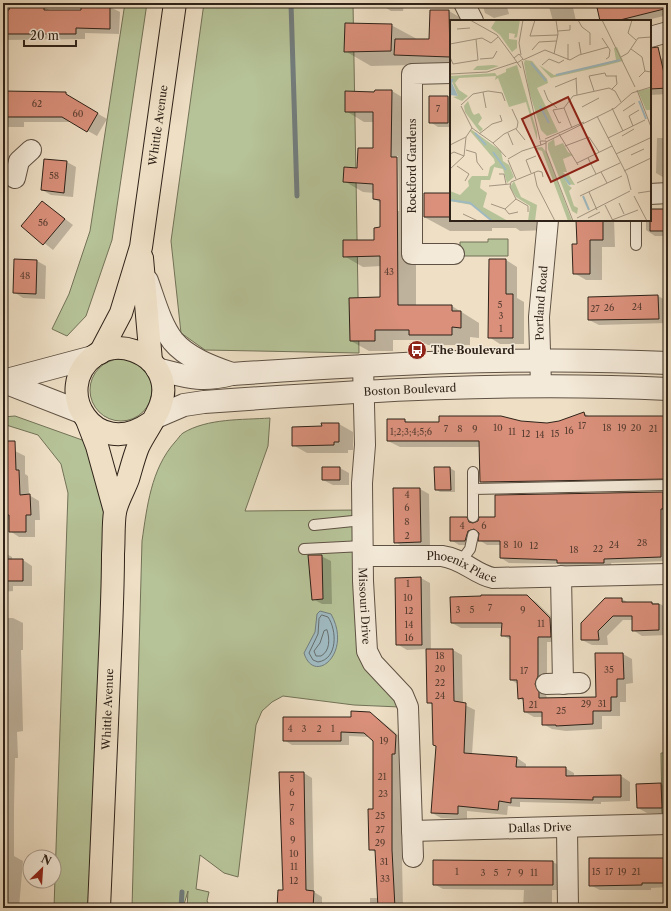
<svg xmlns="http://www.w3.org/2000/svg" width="671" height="911" font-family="'Libre Caslon Text',serif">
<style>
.green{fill:#b6c297;stroke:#727258}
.water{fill:#9fb9c0;stroke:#727d7d}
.shadow{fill:#0003;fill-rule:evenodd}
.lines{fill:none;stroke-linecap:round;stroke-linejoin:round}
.shore{stroke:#676e6c;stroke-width:1}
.stream{stroke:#727d7d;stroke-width:5}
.building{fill:#da907b;stroke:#2f2319}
.service-casing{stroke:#5f5244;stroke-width:12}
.minor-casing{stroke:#5f5244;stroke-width:22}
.tertiary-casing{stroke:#5f5244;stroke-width:24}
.primary-casing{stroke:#2f2319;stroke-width:24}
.service{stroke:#f4ead9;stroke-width:10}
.minor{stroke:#f4ead9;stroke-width:20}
.tertiary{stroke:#f4ead9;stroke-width:22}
.primary{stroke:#eedfc5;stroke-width:22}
.labels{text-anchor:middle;stroke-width:3;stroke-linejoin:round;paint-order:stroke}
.number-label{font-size:9px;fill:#5a3e32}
.street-label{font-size:11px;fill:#2f2319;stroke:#f4ead9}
.poi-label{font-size:11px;font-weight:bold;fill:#2f2319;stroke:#f4ead9;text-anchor:start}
.inset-river{fill:none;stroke:#9fb9c0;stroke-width:2}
.inset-road{fill:none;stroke:#a29480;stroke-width:1}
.view{fill:#8f2418;fill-opacity:0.15;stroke:#8f2418;stroke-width:2}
.inset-edge{fill:none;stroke:#2f2319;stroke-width:2}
</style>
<rect width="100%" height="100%" fill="#eedfc5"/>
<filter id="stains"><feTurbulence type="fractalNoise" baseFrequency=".005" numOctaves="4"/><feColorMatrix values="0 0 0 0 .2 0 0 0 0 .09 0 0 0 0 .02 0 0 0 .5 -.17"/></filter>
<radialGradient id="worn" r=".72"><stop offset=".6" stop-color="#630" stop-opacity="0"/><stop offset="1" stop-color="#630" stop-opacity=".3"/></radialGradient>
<!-- green -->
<path class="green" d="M125,3h22l-35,237 -26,76 -19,20 -15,-7 17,-35 21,-63z
M204,3h149l6,350 -154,-3 -24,-17 -10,-92z
M488,239h20v17h-48v-14h28z
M90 390a31 31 0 1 1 62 0a31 31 0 1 1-62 0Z
M15,416l70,25 14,30 8,73 -14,364h-39l14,-415 -7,-29 -23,-29 -35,-11v-7z
M270,418l-2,28 -23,65 114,-1 3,141 38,56 -46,-2 -71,-9 -11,6 -10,9 -6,14 -18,152 -14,-4 -24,-18 -4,34 13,3 -2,9 4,7h-24l1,-17 -5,17h-51l10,-367c5,-34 9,-72 33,-99 3,-3 5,-7 8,-9 25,-15 59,-13 87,-15z
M661,753h7v60h-6z"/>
<!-- water -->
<path class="water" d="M320,611l11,3c22,39 -17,72 -27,39l11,-21 2,-18z"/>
<!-- shadow -->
<path class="shadow" d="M383,3h21l-1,8h-12l-8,-5z
M482,3h24l3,11 -15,4 -9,-5z
M548,3h24l4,18h-23z
M596,3h72v12l-25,6h-42z
M11,7h33l7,4h31v-4h28l10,5 -1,22 -34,-1v6l-82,1v-29h7z
M431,11h18l17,10h-15v49l-38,-5 -42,1 -26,-15 46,-26 26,14 13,1z
M668,57v37l-18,1 1,-34z
M392,91l18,11 6,67v137h36l27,17v15l-9,-1v8h-42l-9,-5h-26v11h-24l-18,-10 30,-43v-32l-18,1 -19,-11 31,-15 5,-13 1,-25 -7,-4v-6l-11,-1 -19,-11 14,-12 16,-20v-27h-10l-18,-11v-19zM396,156h2l1,55h-2z
M3,92l59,1 45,26 -10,17 -25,-14h-48v5h-21z
M430,97h21v68l-2,-2 1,-36h-12l-8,-5z
M657,138h11v42l-12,-7z
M45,160l22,2 9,5 -3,30 -22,-2 -9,-5z
M451,194v26h98v10l-29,1 -4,-3h-24v3h-42l-26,-14z
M43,202l30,23 -20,25 -30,-24z
M650,210h18v26h-13l-9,-6v-10h4z
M577,220h37l1,27h-13v33h-16l-12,-7 4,-28z
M15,260l22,1 9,5 -1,33 -22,-1 -9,-6z
M490,260h16l11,7v31l7,4v42h-24l-11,-7z
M667,269h1v15l-2,-1z
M658,296l9,5 1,38 -1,-16 -68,2 -10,-5z
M584,413l6,4h78v68l-176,3 -12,-7v-34h-80l-12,-6 16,-21 6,3 137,1 13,-2z
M339,424l14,8v18h-5v3h-41l-14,-8 30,-18z
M3,451h12l10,5v18l3,2 1,19 10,6 1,19h-5v17h-16l-9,-6v-11l-7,-3z
M340,468l9,5v12h-16l-10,-5z
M435,468h15l5,3v21h-15l-4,-3z
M420,489l9,5 1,53h-26l-9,-5z
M662,493l6,3v65l-57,2 1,4 -46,1 -7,-4 -50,-1 -8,-5v-13h-14l-8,-5 1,-6 -4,1 -3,10h-14l-8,-5 15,-22 9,6 21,-6z
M3,552l9,5v3h11l9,6v20h-19v5l-10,1z
M321,556l10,5 1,43h-10l-9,-5z
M421,578l9,5 1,67h22l9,5 1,49 12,6 -3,44 45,4 9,6v4h39l9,5v4l47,-1 9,6v19l-29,1v2l-81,-2v5l-12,-1 -1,9 -40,-4v8l-26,-1 -9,-5 5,-67 -4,-41 -5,-3 -1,-53 -20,1 -10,-6z
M527,596l9,6 23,22 1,18h-13v39l-4,9 5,9 49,-1 -1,-44h27l9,5 1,24 -7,1v18h-6v14h-18v13l-36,2 -14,-2 -9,-5v-7h-9l-9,-5 -1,-11 -5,-3 -1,-14 -7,-4v-40l-9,-5 1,-7h-42l-9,-5z
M605,599h17l7,4h29l10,5v27l-26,1 -9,-6v-10h-10l-16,16 1,9h-16l-10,-5z
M3,618h10l10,5v27h-2l2,81 -6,1 1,26h-3l-1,51v47l9,5 -4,47h-16z
M370,713l9,6 25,21 -4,18 3,150h-33v-10h8l-1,-45 -7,-4 4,-39v-69l-4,-4 -21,-1v9h-57l-8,-5z
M304,773l8,5 2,114 8,5v11h-44l6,-17z
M661,784l7,4v25h-21l-9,-5z
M668,859v28l-17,1v2h-51l-10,-5z
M553,862l9,5v23h-10v18h-29l1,-18 -81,-1 -9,-5z"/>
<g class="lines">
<!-- shore -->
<path class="shore" d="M322,615l6,2c9,13 10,42 -10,45l-5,-2 -4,-7 9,-19 1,-15z
M327,630c3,9 3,21 -6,26h-5l-2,-5 6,-8 4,-12z"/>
<!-- stream -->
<path class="stream" d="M291,3l6,193
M181,908l1,-16"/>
</g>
<!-- building -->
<path class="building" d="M596,3h71l1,5 -52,13h-16z
M10,6h34v4h37v-4h29v23l-34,-1v6h-73v-24h6z
M430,10h19l1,47 -56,-2 1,-16h34z
M345,23l47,1 -1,27 -47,1z
M658,47l6,26h4v15l-18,1v-41z
M375,90h17l-1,67h6l1,148h54v6h9v17l-9,-1v8h-43v-5h-34v11h-25l-1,-43 31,-1v-41l-37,1v-17h31v-12l6,-1v-27l-7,-1v-15l-30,-2 1,-15 13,1 1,-20h15v-36h-28v-21l29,1z
M3,91l63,1v2l32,19 -11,19 -25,-15h-59z
M429,96h19v27h-19z
M44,159l23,2 -3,32 -23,-3z
M424,193h27v24h-27z
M42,201l23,18 -22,26 -22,-19z
M650,209h18v22h-18z
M576,220h27v20h-13v34h-17l-1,-30h5z
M14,259l23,1 -1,34 -23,-1z
M489,259h17v35h7v44h-25z
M658,295l1,24 -71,1v-23z
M584,412l1,4h83v63l-188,3 -1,-41h-92v-22h18v3h34v-6h62l20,5 26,2 12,-2z
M321,423h18v19h-5v3l-42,1v-19l30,-1z
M3,441h12l1,29h3l1,25 10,-1 1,21h-5v17h-17v-17h-6z
M322,467h18v13h-18z
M434,467h16l1,23h-16z
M393,488h27l1,54 -27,1z
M663,492v17h-2v48l-57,2v4h-47v-3l-57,-2v-17h-22l1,-8 -5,-4 -6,2 -3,10h-15v-24h17l2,5 4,1 5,-2 1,-4h16v-22z
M308,555h14l1,44 -11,1z
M3,559h20v22h-20z
M421,577l1,68h-26l-1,-67z
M481,595h46l23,23 1,19h-13v39l-3,8 4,8v6l57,-1 -1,-44h28l1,26h-7v18h-6v14h-18v13l-37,2v-1h-14v-13h-18l-1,-14 -5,1 -1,-19h-7v-44h-9l1,-13h-51l-1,-26 31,-1z
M605,598h17v4h30v2h7v26l-27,1v-15h-19l-15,15 1,9h-18v-17z
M426,649h27l1,52 12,2 -2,50 53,4 -1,10h50v9l55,-1v22h-28v3l-82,-2v5l-12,-2 -1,9 -40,-4v8l-27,-1 5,-67 -3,-1 -1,-42h-5z
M351,711l19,1 26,23 -1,19h-3v96l3,58h-17l-3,-58h-6l-1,-41h5v-68l-9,-8 -23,-1v9h-58v-24h68z
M279,772h25l2,118 8,1 -1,17h-36l1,-18h5z
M661,783l1,25h-25l-1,-24z
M589,858h79v25h-26v2l-53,1z
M433,860l120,1v24h-120z"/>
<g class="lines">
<defs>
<path id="service" d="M636,220v25
M473,472v45
M473,489l195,-4
M314,525l49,-5
M304,549l59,-3
M461,561l9,-12 3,-14"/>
<g id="minor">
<path d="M464,3l9,18"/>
<path d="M650,37l18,-5"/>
<path d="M451,73l-39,1v180h42"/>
<path d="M15,178l4,-17 12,-11"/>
<path d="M650,194l18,-1"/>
<path id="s1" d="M363,365l2,80 -3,38 1,98 4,70 6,12 30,32 5,12 5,150"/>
<path id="s2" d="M541,386l-2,-69 9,-97"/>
<path id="s3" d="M363,556h79c22,3 32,18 51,22l175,-4"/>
<path d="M561,576l2,108"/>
<path d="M546,684l34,-1"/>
<path d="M567,828l1,80"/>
<path id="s4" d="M412,831l256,-7"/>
</g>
<g id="tertiary">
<path d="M147,281c7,19 13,43 26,60 14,17 39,26 59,33"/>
<path d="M157,369c31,8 44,13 75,5 145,-10 291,-18 436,-11"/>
<path d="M3,381l90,-24"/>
<path d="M4,382l77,30"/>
<path id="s5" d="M156,417l28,-12 20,-3c154,-11 309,-21 464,-13"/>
</g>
<g id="primary">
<path d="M142,258l9,103"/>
<path id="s6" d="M100,353l21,-40 20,-66 34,-244"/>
<path d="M87,420l10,26 18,65"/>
<path id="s7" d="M99,908c4,-92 8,-185 12,-277 1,-26 2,-51 2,-77 1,-14 0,-29 2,-42 2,-11 9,-22 13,-33 3,-10 6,-22 10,-32 10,-22 31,-42 24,-67 -8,-28 -44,-42 -68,-24 -43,33 0,106 56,67"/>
</g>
</defs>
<!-- service casing -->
<use href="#service" class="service-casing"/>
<!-- minor casing -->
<use href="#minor" class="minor-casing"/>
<!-- tertiary casing -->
<use href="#tertiary" class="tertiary-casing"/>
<!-- primary casing -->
<use href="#primary" class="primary-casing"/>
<!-- service -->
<use href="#service" class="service"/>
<!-- minor -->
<use href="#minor" class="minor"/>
<!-- tertiary -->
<use href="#tertiary" class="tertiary"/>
<!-- primary -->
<use href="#primary" class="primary"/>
</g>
<!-- icons -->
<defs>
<symbol id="bus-disc" viewBox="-11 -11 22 22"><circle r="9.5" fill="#8f2418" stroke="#f4ead9"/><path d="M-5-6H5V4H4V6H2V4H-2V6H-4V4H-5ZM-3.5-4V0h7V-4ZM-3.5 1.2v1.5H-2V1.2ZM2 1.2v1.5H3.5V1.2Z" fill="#fff"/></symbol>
</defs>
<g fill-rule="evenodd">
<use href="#bus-disc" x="406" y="339" width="22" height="22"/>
</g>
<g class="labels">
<!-- number labels -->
<g class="number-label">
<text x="37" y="107">62</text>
<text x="438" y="112">7</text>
<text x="78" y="117">60</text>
<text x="54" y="179">58</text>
<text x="43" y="226">56</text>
<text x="389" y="275">43</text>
<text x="25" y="279">48</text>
<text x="500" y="308">5</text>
<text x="637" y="310">24</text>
<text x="609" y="311">26</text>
<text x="595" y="312">27</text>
<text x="501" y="319">3</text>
<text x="501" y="332">1</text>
<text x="582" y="429">17</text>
<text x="498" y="431">10</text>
<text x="607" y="431">18</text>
<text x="622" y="431">19</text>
<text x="636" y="431">20</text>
<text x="446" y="432">7</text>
<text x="460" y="432">8</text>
<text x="475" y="432">9</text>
<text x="653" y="432">21</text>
<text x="569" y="434">16</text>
<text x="411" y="435">1;2;3;4;5;6</text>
<text x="512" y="435">11</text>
<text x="526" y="437">12</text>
<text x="555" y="437">15</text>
<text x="540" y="438">14</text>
<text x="407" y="498">4</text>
<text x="407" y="511">6</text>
<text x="407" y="525">8</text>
<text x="462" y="529">4</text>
<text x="484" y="529">6</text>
<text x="407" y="539">2</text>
<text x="642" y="546">28</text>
<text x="506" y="548">8</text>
<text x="518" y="548">10</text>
<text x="614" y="548">24</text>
<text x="534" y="549">12</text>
<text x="598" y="552">22</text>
<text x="574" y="553">18</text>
<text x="408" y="587">1</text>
<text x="408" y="601">10</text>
<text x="490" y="611">7</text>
<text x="458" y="613">3</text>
<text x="472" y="613">5</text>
<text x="523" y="613">9</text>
<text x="409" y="614">12</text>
<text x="541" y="627">11</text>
<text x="409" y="628">14</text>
<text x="409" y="641">16</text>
<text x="440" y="659">18</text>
<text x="440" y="672">20</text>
<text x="609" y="673">35</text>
<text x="524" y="674">17</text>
<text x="440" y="686">22</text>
<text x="440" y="699">24</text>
<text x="586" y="707">29</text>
<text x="602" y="707">31</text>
<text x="533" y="708">21</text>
<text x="561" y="714">25</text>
<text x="290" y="732">4</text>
<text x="304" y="732">3</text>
<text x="319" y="732">2</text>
<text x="333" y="732">1</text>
<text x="384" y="744">19</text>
<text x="382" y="780">21</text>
<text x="292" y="782">5</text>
<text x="292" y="796">6</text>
<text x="383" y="797">23</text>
<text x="292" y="811">7</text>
<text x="380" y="819">25</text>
<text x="292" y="825">8</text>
<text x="380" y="833">27</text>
<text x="293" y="843">9</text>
<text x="380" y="846">29</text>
<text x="294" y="857">10</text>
<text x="384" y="865">31</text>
<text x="294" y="870">11</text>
<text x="457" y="875">1</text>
<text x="596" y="875">15</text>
<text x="609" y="875">17</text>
<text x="622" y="875">19</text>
<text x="636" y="875">21</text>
<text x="483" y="876">3</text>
<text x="496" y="876">5</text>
<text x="509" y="876">7</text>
<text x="521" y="876">9</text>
<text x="534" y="876">11</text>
<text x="385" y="882">33</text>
<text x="294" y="884">12</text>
</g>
<!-- street labels -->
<g class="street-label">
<text dy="4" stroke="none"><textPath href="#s6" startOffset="237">Whittle Avenue</textPath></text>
<text transform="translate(412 166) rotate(-90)" y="4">Rockford Gardens</text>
<text dy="4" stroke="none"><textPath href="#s2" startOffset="83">Portland Road</textPath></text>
<text dy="4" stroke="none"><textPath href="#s5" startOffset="257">Boston Boulevard</textPath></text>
<text dy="4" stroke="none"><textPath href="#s3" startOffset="101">Phoenix Place</textPath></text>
<text dy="4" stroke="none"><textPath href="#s1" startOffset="241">Missouri Drive</textPath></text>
<text dy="4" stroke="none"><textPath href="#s7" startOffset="199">Whittle Avenue</textPath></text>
<text dy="4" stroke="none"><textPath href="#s4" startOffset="128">Dallas Drive</textPath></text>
</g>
<!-- poi labels -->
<g class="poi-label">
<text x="431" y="354">The Boulevard</text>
</g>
</g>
<!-- overview -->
<g transform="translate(450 20)">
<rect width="201" height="201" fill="#eedfc5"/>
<path d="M46,0h24l-3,17 -3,1 1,-4 -6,-1v6l8,1v8l-5,4 -12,-17 -9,-7zM167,27l6,14 -19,5 -53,12 -12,-13 15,10 35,-8 27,-7 -2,-12zM75,40l7,1 15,18 1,4 -11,5 21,44 -11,4 -6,-6 -12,-39 -5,-28zM43,45l6,1 -12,4h-14l4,-4zM67,45l20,67v8l-11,-38 -17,5 -11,-29 -3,2 1,-4 -37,2 -4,5 4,7 9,6 -6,5 -9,-4 5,-1 -8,-20 45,-3 2,3 9,-4v-3zM201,68v22h-5l-8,-19zM18,81l4,11 2,3 5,-2 3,5 -4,6 5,5 -3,3 -15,-20 -1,-6zM22,110l29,21 2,10 6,4 5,12 -7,6 -4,-14 -9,-2 -4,13h-9l-1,8 7,5 -4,14 25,14h-16l-20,-16 -22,-4v-10l10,4 9,-9 -1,-5 4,-5h16l2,-9 5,-4 -1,-4 -24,-28zM104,119l1,7 8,-3 5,9 5,3 -10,4 4,13h-4l3,3 2,-2 7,12 -7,-1 -4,-7 4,8 4,3 -3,3 5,15 4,2 -1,6 -5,-3 -24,-62v-6zM92,127l5,6 25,68h-4l-26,-70 -8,-3zM64,161l7,16 16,8 -2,16h-7l2,-15 -14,-9 -6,-10z" fill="#b6c297"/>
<path d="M0,59h4l-2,4 6,13 -8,-1z" fill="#9fb9c0"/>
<path class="inset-river" d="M81,43l15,18M106,55l64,-15M189,81l7,18M90,86l9,17M25,113l11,12M43,132l13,18M113,155l7,10M133,176l6,14M0,180l20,3 22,18"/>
<path class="inset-road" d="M20,0l27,15 17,23M85,0l-5,16 28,-1M128,0l4,7 8,6v12M152,0l33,67M182,0l-4,13 8,7M7,9l13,-1M108,11l12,-1v-5M152,18l8,12 -1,7 -3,2M129,22l2,12M0,24l32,-6 9,5 7,-6M118,24v16M181,29l11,8 3,14M82,30l7,-8 17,-1M104,34l4,-20 -2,-14M71,35l-2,-12 4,-23M0,37l3,7 25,-4 -2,-21M171,37l7,-4 10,-15 13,-1M30,39l13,-1 4,-7M73,40l22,-10 25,10 9,-5 29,-8M72,41l18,79M67,43l6,-4 -4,-5 -5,4 7,10M92,45l7,-6 10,4 5,-3M155,53l1,3h11M0,54l37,-2 30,-10M189,57l6,-6 6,1M126,58l1,17M105,67l22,-9M162,69l5,-5 -1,-8M94,70l4,10 9,8M187,70l14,37M144,71l-5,-15 16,-3M33,72l3,16M11,85l12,-11 15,-3 14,2 3,8M11,86l11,22 21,15 13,14M132,87l17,-9M162,88l11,23M173,91l12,-8M147,96l30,59 4,15M111,102l-2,1 -6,-13 11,-2M183,106l-4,-10 10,-6M122,108l-8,-20 9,-12 36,-8 6,3 6,11M66,109l9,11M58,113l5,12M29,114l13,-10 10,-3 -2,-6M109,114l19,31M172,116l12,-7M158,118l37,-18M95,119l39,-17M96,122l69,-34 17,-15 19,-6M43,123l11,-9 13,-6 1,-6 -6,-13M96,123l-5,2 -1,-4h6v10l27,70M0,125l16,-8M115,126l24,-9 10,15M16,130l10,3 1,9 6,8M0,134l4,-2 10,4M166,134l34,-16M181,135l13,-6M138,138l8,16M58,139l14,-8 19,-6M58,140l8,19M127,143l35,-17M7,146l12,8 -4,7M0,149l14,-13 2,-19 6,-9M174,151l27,-13M84,152l3,14 18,35M151,152l6,11M81,153l-5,-13 10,-4M49,154h5l2,10M127,163l43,-20M39,166l21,-2M139,172l8,18M188,173l13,-2M130,176l42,-20M184,176l13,25M66,179l12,7v6M169,183l5,11M41,184l14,5M155,185l8,16M55,189l11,-10 -6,-12 1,-5 27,-11 4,1 1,5M55,189l4,5 9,-2M13,194l15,7M127,198l53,-27M138,198l12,-6M162,200l26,-10"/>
<path class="view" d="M118,77l30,63 -47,22 -29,-63z"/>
<rect width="201" height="201" class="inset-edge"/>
</g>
<!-- margin -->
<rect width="671" height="911" fill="none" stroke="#eedfc5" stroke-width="16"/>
<rect x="4" y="4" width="663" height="903" fill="none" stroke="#2f2319" stroke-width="2"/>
<rect x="8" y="8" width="655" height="895" fill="none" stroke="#2f2319"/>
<!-- north arrow -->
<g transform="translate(42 869) rotate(25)"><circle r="19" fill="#f4ead9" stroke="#a59a8c"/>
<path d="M0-3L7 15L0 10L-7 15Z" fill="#8f2418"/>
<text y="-6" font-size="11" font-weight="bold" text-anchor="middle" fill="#2f2319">N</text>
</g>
<!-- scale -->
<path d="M24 40v6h52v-6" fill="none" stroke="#2f2319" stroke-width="2"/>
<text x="30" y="40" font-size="12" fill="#2f2319" stroke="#f4ead9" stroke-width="3" paint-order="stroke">20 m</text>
<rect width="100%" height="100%" filter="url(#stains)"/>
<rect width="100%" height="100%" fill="url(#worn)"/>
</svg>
